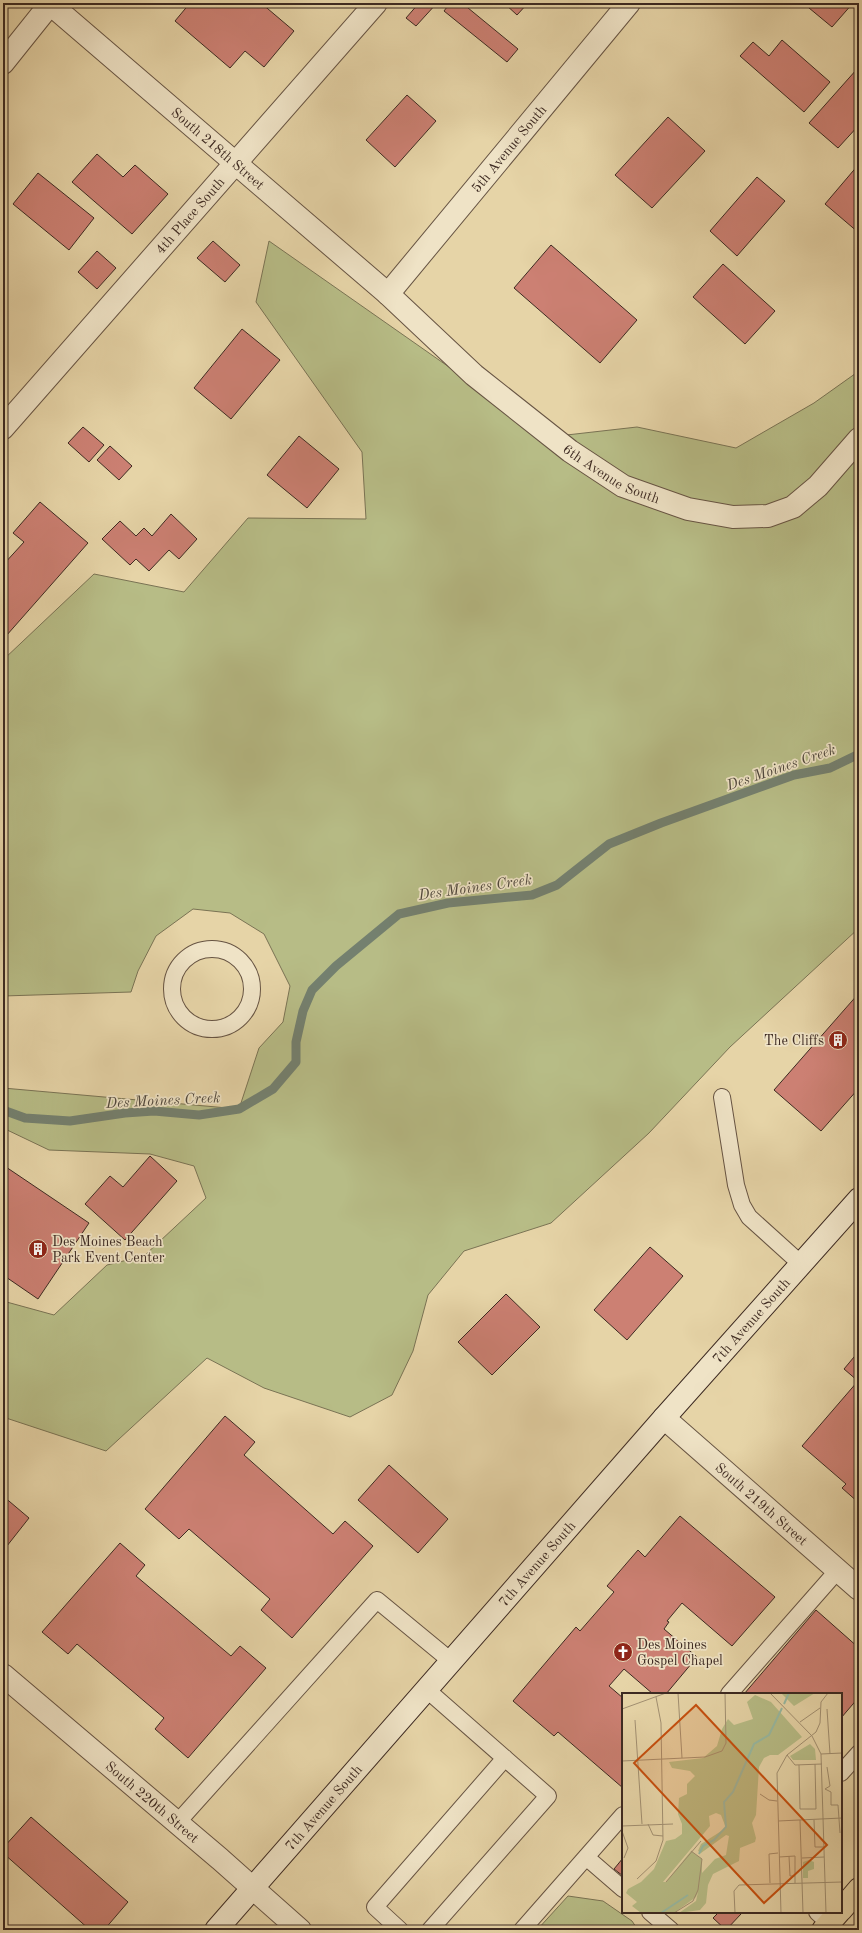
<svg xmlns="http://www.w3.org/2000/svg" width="862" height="1933" font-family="'Old Standard TT',serif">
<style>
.green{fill:#b7bc86;stroke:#7a7354}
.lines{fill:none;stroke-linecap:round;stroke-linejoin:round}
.stream{stroke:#74806f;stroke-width:9}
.building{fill:#cc8073;stroke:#3d2a22}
.service-casing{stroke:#675443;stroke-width:18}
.minor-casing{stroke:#675443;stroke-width:24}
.secondary-casing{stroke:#3d2a22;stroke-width:24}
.primary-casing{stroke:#3d2a22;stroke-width:24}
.service{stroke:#efe3c6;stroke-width:16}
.minor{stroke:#efe3c6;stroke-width:22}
.secondary{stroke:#efe3c6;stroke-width:22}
.primary{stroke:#e6d4a7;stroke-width:22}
.labels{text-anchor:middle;stroke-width:3.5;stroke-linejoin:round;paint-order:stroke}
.street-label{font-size:14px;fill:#3d2a22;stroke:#efe3c6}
.poi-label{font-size:14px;fill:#3d2a22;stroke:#efe3c6;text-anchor:start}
.water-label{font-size:15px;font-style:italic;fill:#4f473c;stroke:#efe3c6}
.inset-river{fill:none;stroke:#98b9a2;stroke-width:2}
.inset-road{fill:none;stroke:#a29072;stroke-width:1}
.view{fill:#c65010;fill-opacity:0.15;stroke:#c65010;stroke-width:2}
.inset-edge{fill:none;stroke:#3d2a22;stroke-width:2}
</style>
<rect width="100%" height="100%" fill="#e6d4a7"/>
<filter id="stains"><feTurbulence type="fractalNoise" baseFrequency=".005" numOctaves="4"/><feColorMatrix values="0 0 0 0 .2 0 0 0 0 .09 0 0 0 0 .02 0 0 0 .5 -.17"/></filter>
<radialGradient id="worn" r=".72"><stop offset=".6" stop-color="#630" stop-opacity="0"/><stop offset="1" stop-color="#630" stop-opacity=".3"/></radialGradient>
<!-- green -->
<path class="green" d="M269,241l280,196 88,-10 99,21 78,-45 45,-32v557l-129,119 -81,86 -98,90 -87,28 -36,44 -15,56 -21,44 -42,22 -86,-29 -57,-30 -101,93 -103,-34v-116l51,14 53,-50 37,-9 62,-58 -12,-32 -44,-12 -101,-4 -46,-22v-40l236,21 20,-61 24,-26 7,-36 -26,-52 -34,-21 -37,-4 -37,27 -18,35 -7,21 -128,4v-336l91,-86 90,18 64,-74 118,1 -4,-67 -106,-150z
M568,1896l35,5 29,20 6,9h-101z"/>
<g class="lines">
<!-- stream -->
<path class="stream" d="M3,1110l22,8 45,3 55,-8 29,-2 45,4 40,-6 34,-20 23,-27v-20l7,-31 9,-21 24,-24 63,-52 49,-11 84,-8 25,-10 52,-41 52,-21 133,-48 36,-7 29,-14"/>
</g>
<!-- building -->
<path class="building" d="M190,3h71l33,28 -30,36 -19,-16 -15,17 -55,-47z
M419,3h18l-21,23 -10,-8z
M450,3h12l56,46 -11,13 -63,-51z
M504,3h24l-11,12z
M803,3h50l-21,24z
M782,40l48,42 -26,30 -64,-56 13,-14 16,14z
M857,69l2,2v54l-21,23 -29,-25z
M407,95l29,26 -41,46 -29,-27z
M668,117l37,34 -53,57 -37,-33z
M97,154l26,23 12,-12 33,29 -36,40 -60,-52z
M859,164v69l-34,-29z
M38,173l56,45 -25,32 -56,-46z
M757,177l28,24 -48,55 -27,-25z
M213,241l27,24 -15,17 -28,-24z
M551,245l86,75 -37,43 -86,-75z
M97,251l19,17 -19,21 -19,-17z
M723,264l52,47 -30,33 -52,-47z
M242,329l38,31 -49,59 -37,-31z
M83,427l21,18 -15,17 -21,-19z
M299,436l40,33 -32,39 -40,-33z
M110,446l22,20 -13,14 -22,-20z
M40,502l48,41 -82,93 -3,-3v-68l21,-23 -11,-9z
M171,514l26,25 -18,20 -10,-9 -20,21 -13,-12 -6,6 -28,-26 18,-18 16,15 8,-8 8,8z
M859,993v95l-38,43 -47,-41z
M150,1156l27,25 -52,59 -40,-36 25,-28 13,11z
M3,1165l86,58 -51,76 -35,-24z
M650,1247l33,29 -56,64 -33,-30z
M506,1294l34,33 -48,48 -34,-33z
M859,1351v152l-17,-15 4,-4 -44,-38 56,-65 -14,-12z
M225,1416l30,26 -11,13 89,79 12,-13 28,25 -81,92 -31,-28 9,-11 -81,-70 -10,10 -34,-30z
M389,1465l59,54 -30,34 -60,-53z
M3,1496l26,22 -26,33z
M680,1516l95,81 -43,49 -50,-43 -15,18 2,1 -5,7 33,28 -31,37h-13l-29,-25 -15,17 14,12v90l-65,-56 -4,4 -41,-35 63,-74 4,4 34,-39 -7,-6 31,-36 7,7z
M120,1543l25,22 -9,11 95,80 9,-10 26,22 -78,90 -33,-29 9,-11 -87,-74 -9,10 -26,-22z
M816,1610l43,38v49l-18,21v-24h-97z
M31,1817l97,85 -24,28h-14l-87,-77v-5z
M623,1858v18l-9,-7z
M719,1912h21l1,2 -15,16 -13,-12z"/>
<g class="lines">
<defs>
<path id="service" d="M172 989a40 40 0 1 1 80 0a40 40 0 1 1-80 0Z
M722,1097l14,88 6,20 7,12 52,47
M426,1689l122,107 -118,134
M729,1694l109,-124
M841,1773l18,-20
M177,1823l200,-223 74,61
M586,1857l37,32
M650,1912l21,18
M817,1912l12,11
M400,1930l-25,-23 130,-149
M522,1930l101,-115"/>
<g id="minor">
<path id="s1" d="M49,3l339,291 86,81 96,76 53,35 65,23 45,8 35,-1 25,-9 25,-21 41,-47"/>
<path d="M3,63l48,-60"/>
<path id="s2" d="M388,294l241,-291"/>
<path id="s3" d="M3,428l373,-425"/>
<path id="s4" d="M664,1418l195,171"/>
<path id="s5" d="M3,1675l217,184 80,71"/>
</g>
<g id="secondary">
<path id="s6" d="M216,1930l448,-512 195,-219"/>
</g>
<path id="primary" d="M841,1910l18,-21
M823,1930l16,-18"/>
</defs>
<!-- service casing -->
<use href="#service" class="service-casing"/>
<!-- minor casing -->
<use href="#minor" class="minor-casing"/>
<!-- secondary casing -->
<use href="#secondary" class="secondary-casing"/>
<!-- primary casing -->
<use href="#primary" class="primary-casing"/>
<!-- service -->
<use href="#service" class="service"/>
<!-- minor -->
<use href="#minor" class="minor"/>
<!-- secondary -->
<use href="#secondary" class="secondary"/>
<!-- primary -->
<use href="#primary" class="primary"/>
</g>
<!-- icons -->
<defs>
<symbol id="building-disc" viewBox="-11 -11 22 22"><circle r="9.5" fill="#8f2418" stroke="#efe3c6"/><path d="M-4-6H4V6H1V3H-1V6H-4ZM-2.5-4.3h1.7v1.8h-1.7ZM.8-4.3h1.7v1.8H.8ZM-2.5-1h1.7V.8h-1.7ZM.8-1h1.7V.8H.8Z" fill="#fff"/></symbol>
<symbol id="church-disc" viewBox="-11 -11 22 22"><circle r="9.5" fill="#8f2418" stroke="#efe3c6"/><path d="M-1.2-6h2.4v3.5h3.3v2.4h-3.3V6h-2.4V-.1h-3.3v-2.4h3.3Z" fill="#fff"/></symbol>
</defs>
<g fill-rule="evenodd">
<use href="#building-disc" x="827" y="1029" width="22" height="22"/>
<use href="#building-disc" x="27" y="1238" width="22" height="22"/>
<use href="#church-disc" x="612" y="1641" width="22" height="22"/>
</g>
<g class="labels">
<!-- street labels -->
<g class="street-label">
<text dy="5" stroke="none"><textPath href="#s1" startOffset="223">South 218th Street</textPath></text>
<text dy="5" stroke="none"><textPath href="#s2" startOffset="189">5th Avenue South</textPath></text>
<text dy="5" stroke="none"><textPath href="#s3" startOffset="283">4th Place South</textPath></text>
<text dy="5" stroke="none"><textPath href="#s1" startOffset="735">6th Avenue South</textPath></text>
<text dy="5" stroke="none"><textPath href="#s6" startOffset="811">7th Avenue South</textPath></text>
<text dy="5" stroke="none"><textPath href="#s4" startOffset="130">South 219th Street</textPath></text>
<text dy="5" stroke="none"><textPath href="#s6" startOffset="487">7th Avenue South</textPath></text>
<text dy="5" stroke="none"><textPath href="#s5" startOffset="196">South 220th Street</textPath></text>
<text dy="5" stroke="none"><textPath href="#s6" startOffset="163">7th Avenue South</textPath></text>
</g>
<!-- poi labels -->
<g class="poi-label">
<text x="824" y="1045" text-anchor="end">The Cliffs</text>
<text x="52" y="1246">Des Moines Beach<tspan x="52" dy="16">Park Event Center</tspan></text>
<text x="637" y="1649">Des Moines<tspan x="637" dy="16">Gospel Chapel</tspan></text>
</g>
<!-- water labels -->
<g class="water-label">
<text transform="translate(781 767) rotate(-19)" y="5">Des Moines Creek</text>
<text transform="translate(475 887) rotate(-8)" y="5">Des Moines Creek</text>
<text transform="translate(163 1100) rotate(-3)" y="5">Des Moines Creek</text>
</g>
</g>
<!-- overview -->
<g transform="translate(622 1693)">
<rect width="220" height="220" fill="#e6d4a7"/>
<path d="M159,0h34l-21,13zM133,2l16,7 31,35 -24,18h-8l-6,3 -5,9 -3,48 -4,8 4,15 -1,4 -15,6 -1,13 -26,13 -5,11 -2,18 -6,7 -21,3 17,-12 2,-9 -2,5 -22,16h-33l-9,-7 5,-4 -11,-9 2,-4 13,-7 13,-13 12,-28 9,-2 7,-5v-10l-4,-10 1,-16 8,-4v-10l8,-8 -5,-5 -18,-3 -3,-6 34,-4 14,-12 5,-17 6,-10 6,6 19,-6 -6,-17zM94,120l5,2 5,13 -25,16 -3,7 3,2 25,-18 3,1 -3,19 -11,4 -13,14v-14l-11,-8 -25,31h-3l47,-56 -1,-10zM188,51l5,5 1,11h-23l-3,-4zM187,167l5,2v7l-6,2v7h-5v-16z" fill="#b7bc86" fill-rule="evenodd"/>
<path class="inset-river" d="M162,11l5,-11M77,161l4,-8 11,-6 12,-13 -2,-25 9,-10 21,-48 15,-9 13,-27M39,220l27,-18"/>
<path class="inset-road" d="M56,0l4,65M148,0l42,43 9,18 5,159M0,16l44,-16M205,16l3,45M13,27l7,104M178,29l20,-14M199,61l21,-1M165,62l8,10 27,-1M0,68l83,-4 17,-6 4,-8 -1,-50M177,72l1,44h16l-1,-45M205,74l3,19 -5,3 6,3v13h7l2,28M138,101l9,6 8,1M178,127l3,93M192,127l1,27h9M156,128l64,-3M26,131l5,11 10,1M0,133l51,-2M0,138l6,17 -4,10M167,163l1,20h5M157,164l16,-1v27M180,165l22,-1M15,186l19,-18 7,-21 -2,-117 -5,-26M44,189l35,-41M148,190l-1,-29 9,-1M52,220l19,-12 5,-11 4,-31 -11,-8M113,220l-1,-22 5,-6 103,-3M159,220l-4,-140 10,-18 29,-23 4,-9 1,-21 7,-9"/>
<path class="view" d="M74,12l131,140 -63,58 -130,-140z"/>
<rect width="220" height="220" class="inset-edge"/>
</g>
<!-- margin -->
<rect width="862" height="1933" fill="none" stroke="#e6d4a7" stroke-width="16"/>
<rect x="4" y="4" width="854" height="1925" fill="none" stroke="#3d2a22" stroke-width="2"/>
<rect x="8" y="8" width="846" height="1917" fill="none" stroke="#3d2a22"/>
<rect width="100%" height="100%" filter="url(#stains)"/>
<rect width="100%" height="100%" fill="url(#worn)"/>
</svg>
